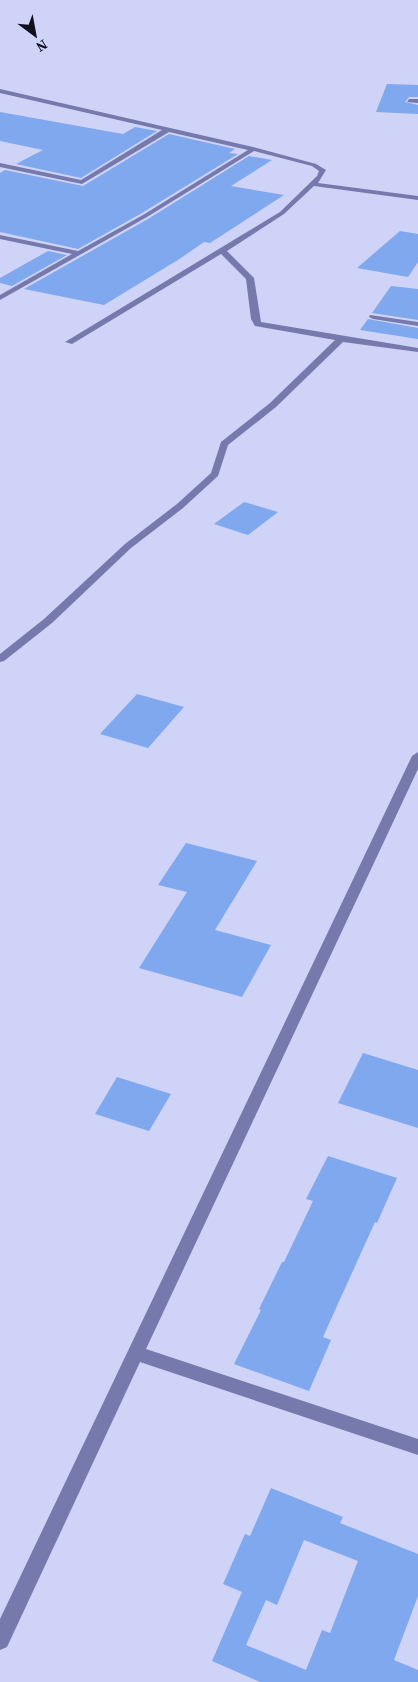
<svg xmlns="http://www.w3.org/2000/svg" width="418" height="1682" font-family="'Source Serif 4',serif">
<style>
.building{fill:#7fa8ee;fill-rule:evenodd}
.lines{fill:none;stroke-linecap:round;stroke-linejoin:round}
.minor{fill:#7579ab;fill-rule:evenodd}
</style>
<rect width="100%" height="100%" fill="#cfd3f7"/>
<!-- building -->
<path class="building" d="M387,84l31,1v12h-9l-4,5 13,3v9l-42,-2z
M0,112l123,22 12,-7 22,4 -76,47 -65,-14 27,-14 -43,-9z
M169,134l66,15 -6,4 9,1 -96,59 -64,36 -78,-17v-59l5,-3 78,16z
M249,156l23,4 -41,26 53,9 -74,48 -6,-1 -23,16 -77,47 -80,-16 124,-70z
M400,231l18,3v28l-10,15 -51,-9z
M48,251l19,4 -55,31 -12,-3v-5z
M391,286l27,3v31l-46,-7z
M368,319l50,9v11l-58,-9z
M244,502l34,10 -30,23 -34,-11z
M137,694l47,13 -36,41 -48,-14z
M186,843l71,18 -42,69 56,15 -29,52 -103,-29 48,-76 -29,-7z
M363,1053l55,17v58l-80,-25z
M117,1077l54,17 -22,37 -54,-17z
M328,1156l69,22 -20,45 -2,-1 -52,115 8,3 -22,51 -75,-27 27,-54 -2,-1 23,-47h2l29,-61 -7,-2z
M271,1488l72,29 -3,6 78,31v42l-24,64 24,10v12h-158l-48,-21 30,-69 -19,-8 22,-50 5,2zM304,1540l54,21 -28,72 -8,-3 -16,40 -60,-25 20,-45 11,5z"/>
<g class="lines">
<!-- minor -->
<path class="minor" d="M0,89l253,58 63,17 10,6 -8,13 100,13v4l-104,-14 -30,28 -57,37 27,27 7,44 157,26v4l-75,-10 -67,65 -48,38 -10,31 -35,32 -52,40 -79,75 -48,38 -4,1v-8l44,-35 81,-75 52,-40 34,-31 10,-31 49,-39 65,-63 -80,-14 -4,-7 -5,-40 -25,-25 -149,90 -7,-2 215,-130 37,-36 2,-5 -7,-5 -58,-15 -107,66 -147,83v-5l72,-41 -72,-15v-4l78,16 65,-36 105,-65 -79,-18 -87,52 -82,-17v-4l81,17 81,-50 -162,-37z
M409,99h9v4l-11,-1z
M370,315l48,7v4l-45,-7 -4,-2z
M418,752v17l-272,580 272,90v16l-278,-93 -133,285 -7,3v-31l412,-863z"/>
</g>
<!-- north arrow -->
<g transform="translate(35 35) rotate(148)" stroke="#cfd3f7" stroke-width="4" paint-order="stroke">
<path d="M0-4L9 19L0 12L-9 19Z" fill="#0f0f1f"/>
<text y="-8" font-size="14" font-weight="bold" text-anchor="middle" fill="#0f0f1f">N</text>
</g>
</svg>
